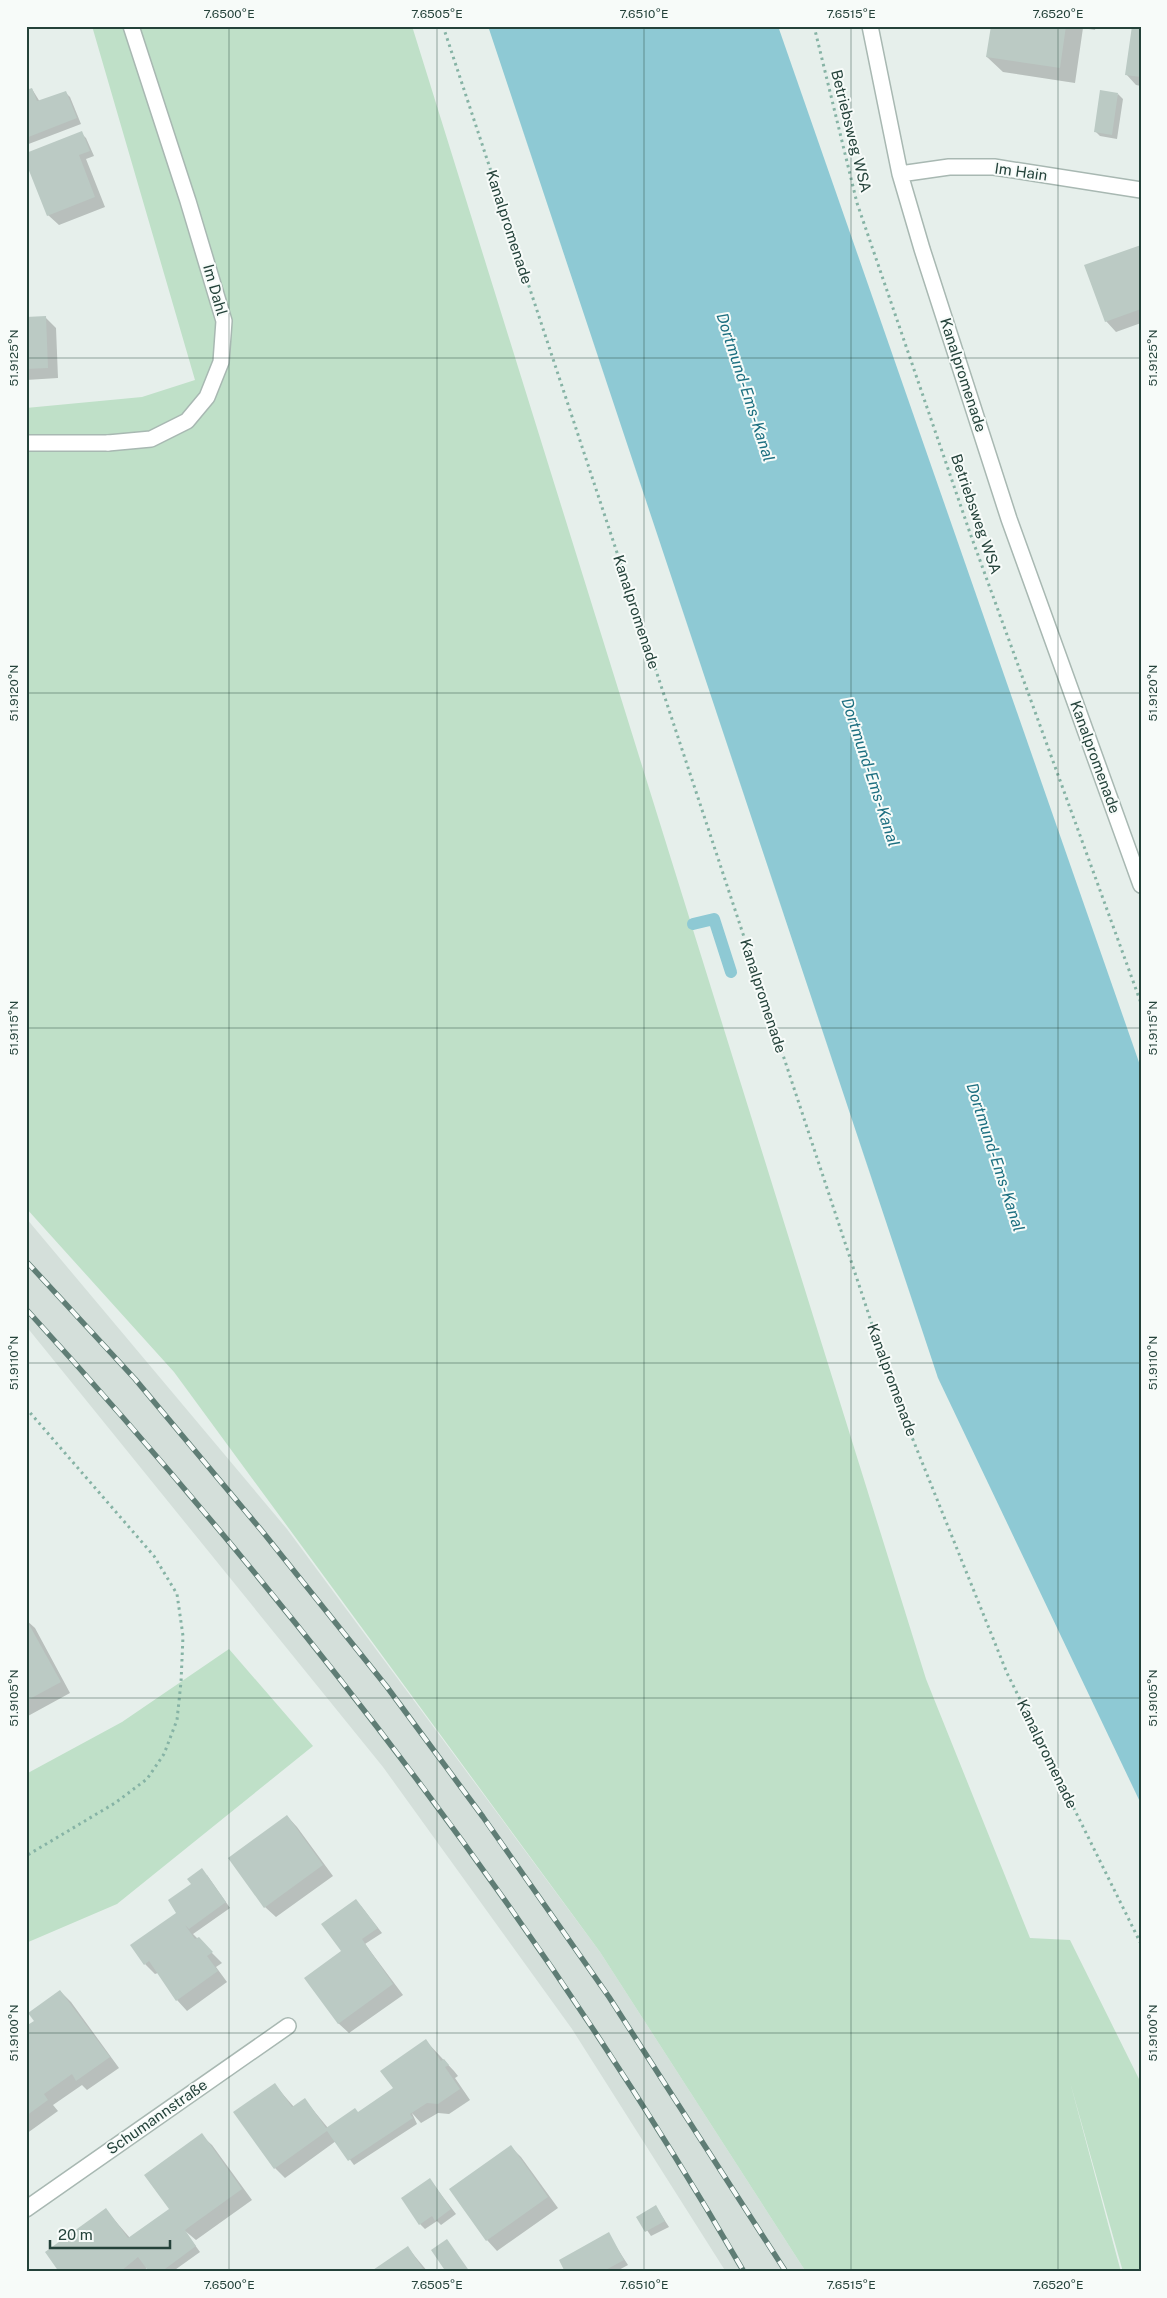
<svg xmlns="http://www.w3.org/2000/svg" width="1167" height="2298" font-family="'Public Sans',sans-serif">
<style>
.built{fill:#d4dfda}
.green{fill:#bfe0c8}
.water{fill:#8ec9d4}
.shadow{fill:#0003}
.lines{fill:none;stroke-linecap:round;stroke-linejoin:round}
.stream{stroke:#8ec9d4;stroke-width:12}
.building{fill:#bbcac4}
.lane-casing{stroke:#a8b8b2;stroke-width:18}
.street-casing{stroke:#a8b8b2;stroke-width:18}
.path{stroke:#86b3a5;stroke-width:3;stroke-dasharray:2.5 4;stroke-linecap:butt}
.lane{stroke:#fff;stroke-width:15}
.street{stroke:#fff;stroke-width:15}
.rail-casing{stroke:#5f7d75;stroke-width:5.5}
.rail{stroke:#f7fbf9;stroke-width:4;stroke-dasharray:11;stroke-linecap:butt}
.ticks{fill:none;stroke:#24423a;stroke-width:1;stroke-opacity:0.45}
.labels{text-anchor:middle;stroke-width:4;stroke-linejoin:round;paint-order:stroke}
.street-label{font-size:15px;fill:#24423a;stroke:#f7fbf9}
.water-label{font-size:16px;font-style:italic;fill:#1c6f80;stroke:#f7fbf9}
.neatline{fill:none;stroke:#24423a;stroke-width:2}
.ticks-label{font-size:12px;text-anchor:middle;fill:#24423a}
</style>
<rect width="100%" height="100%" fill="#e6efeb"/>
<!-- built -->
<path class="built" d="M26,1218l261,311 313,423 206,320h-80l-154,-243 -189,-262 -357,-441z"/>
<!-- green -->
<path class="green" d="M92,26h320l514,1653 104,259 40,2 71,143v189h-18l-53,-190 51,190h-315l-206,-320 -426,-580 -148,-164v-800l116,-11 53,-17z
M229,1649l84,97 -196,158 -91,39v-169l96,-52z"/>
<!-- water -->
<path class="water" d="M488,26h290l363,1042v736l-203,-426z"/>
<!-- shadow -->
<path class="shadow" d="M992,26h104l-1,4 -12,-2 -8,55 -72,-11 -16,-15z
M1141,26v60l-5,-1 -10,-11z
M32,89l8,13 25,-10 5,5 11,27 -55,21v-54z
M1118,94l5,5 -6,40 -17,-3 -5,-5z
M81,133l5,5 8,18 -8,3 19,48 -46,18 -11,-10z
M1141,246v77l-25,9 -10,-11z
M45,317l11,11 2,50 -32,2v-62z
M26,1620l9,8 35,65 -42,23 1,5 -3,-3z
M287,1816l10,11 36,49 -57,41 -11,-10z
M207,1875l23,33 -37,26 29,29 -6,4 11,15 -40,29 -10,-11 -19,-27 -3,1 -10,-10 31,-49z
M361,1906l21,27 -17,11 38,51 -54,38 -11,-10 5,-71z
M60,1991l11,11 48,66 -32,22 -5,-5 -29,20 5,6 -32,23v-106l9,-7z
M426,2041l28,30 4,5 -3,2 15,22 -21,14 -11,-1 -17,10 -9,-10 5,11 -63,41 -18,-24 -51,37 -10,-10 -1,-84 20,23 11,-7 23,28 31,-15 35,-24z
M201,2135l11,10 40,55 -56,40 -12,-10 16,22 -28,20h-21l-3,-5 -6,5h-82l46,-62 24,28 39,-28z
M511,2147l10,10 37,51 -61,43 -10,-11z
M430,2180l26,34 -15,11 -4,-4 -12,8 -5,-5z
M656,2207l13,20 -18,9 -13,-19z
M608,2234l20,31 -13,7h-48z
M408,2248l20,24h-56z"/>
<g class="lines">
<!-- stream -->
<path class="stream" d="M693,924l21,-5 17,53"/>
</g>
<!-- building -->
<path class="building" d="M991,26h75l-6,42 -74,-11z
M1132,26h9v51l-16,-2z
M32,88l5,13 29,-10 11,27 -51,20v-48z
M1100,90l18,3 -6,42 -18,-3z
M82,131l8,20 -11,4 16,42 -48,19 -21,-53v-10z
M1141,245v64l-36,13 -21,-57z
M46,316l2,52 -22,1v-52z
M26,1619l35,63 -35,19z
M287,1815l36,50 -59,43 -36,-50z
M202,1868l24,34 -37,27 -4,-4 10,14 4,-2 14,15 -6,4 11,15 -42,30 -27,-40 -5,4 -14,-20 46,-32 -8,-13 23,-16 -4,-5z
M356,1899l22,29 -16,11 31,45 -55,40 -34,-46 37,-27 -20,-27z
M60,1990l50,67 -34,24 -4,-7 -28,20 4,6 -22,16v-90l8,-5 -6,-8z
M426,2039l15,22 3,-2 5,6 -4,2 15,22 -22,15 -11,-1 -17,11 3,4 -65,43 -21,-30 -53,38 -41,-57 42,-29 17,24 13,-9 21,30 29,-20 3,4 35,-24 -13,-17z
M202,2133l40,56 -57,41 11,16 -35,26h-12l-11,-15 -18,15h-61l-14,-20 61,-44 22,30 41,-29 -25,-34z
M511,2145l37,52 -62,44 -37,-52z
M430,2178l21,31 -16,12 -3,-5 -13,9 -18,-27z
M656,2205l9,16 -20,11 -9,-15z
M609,2232l15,28 -22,12h-37l-6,-12z
M447,2239l23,33h-24l-15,-22z
M408,2246l17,26h-55z"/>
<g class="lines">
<defs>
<path id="lane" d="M108,443l43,-4 36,-18 20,-24 14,-35 3,-41 -36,-120 -57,-175"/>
<path id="street" d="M870,26l30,148 22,75 87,270 132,366
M900,174l49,-7h45l147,23
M26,443h82
M26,2209l262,-183"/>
</defs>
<!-- lane casing -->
<use href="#lane" class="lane-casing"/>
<!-- street casing -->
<use href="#street" class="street-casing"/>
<!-- path -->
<path class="path" d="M443,26l454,1374 110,273 134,271
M814,26l43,177 113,330 171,470
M26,1408l128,148 23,38 6,42 -2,46 -4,38 -13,34 -17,25 -32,24 -89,53"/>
<!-- lane -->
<use href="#lane" class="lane"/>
<!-- street -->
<use href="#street" class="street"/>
<defs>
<path id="rail" d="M26,1261l109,118 127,152 125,156 96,130 126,180 177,275
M26,1309c270,296 517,616 718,963"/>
</defs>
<!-- rail casing -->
<use href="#rail" class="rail-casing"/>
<!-- rail -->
<use href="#rail" class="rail"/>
</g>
<!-- ticks -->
<path class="ticks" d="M229,26v2246M437,26v2246M644,26v2246M851,26v2246M1058,26v2246M26,358h1115M26,693h1115M26,1028h1115M26,1363h1115M26,1698h1115M26,2033h1115"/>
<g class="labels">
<!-- street labels -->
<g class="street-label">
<text transform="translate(851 131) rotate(76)" y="5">Betriebsweg WSA</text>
<text transform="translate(1021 172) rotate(8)" y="5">Im Hain</text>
<text transform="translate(509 227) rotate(72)" y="5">Kanalpromenade</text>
<text transform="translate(215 290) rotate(74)" y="5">Im Dahl</text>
<text transform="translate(963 375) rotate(72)" y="5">Kanalpromenade</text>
<text transform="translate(976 514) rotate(71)" y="5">Betriebsweg WSA</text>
<text transform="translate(636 612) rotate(72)" y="5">Kanalpromenade</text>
<text transform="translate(1095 757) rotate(70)" y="5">Kanalpromenade</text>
<text transform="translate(763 996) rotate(72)" y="5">Kanalpromenade</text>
<text transform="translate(892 1380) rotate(70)" y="5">Kanalpromenade</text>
<text transform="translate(1047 1754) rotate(64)" y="5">Kanalpromenade</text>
<text transform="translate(157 2117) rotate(-35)" y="5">Schumannstraße</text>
</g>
<!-- water labels -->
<g class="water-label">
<text transform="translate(746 387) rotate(72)" y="6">Dortmund-Ems-Kanal</text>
<text transform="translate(871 772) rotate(72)" y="6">Dortmund-Ems-Kanal</text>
<text transform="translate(996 1157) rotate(72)" y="6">Dortmund-Ems-Kanal</text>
</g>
</g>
<!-- border -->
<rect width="1167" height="2298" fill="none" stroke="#f7fbf9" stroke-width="55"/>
<!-- scale -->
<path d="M50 2240v8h120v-8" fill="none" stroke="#24423a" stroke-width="2.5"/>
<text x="58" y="2240" font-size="15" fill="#24423a" stroke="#f7fbf9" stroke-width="4" paint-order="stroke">20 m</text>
<rect x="28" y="28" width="1112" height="2242" class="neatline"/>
<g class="ticks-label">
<text x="229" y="18">7.6500°E</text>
<text x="437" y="18">7.6505°E</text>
<text x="644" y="18">7.6510°E</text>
<text x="851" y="18">7.6515°E</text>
<text x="1058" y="18">7.6520°E</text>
<text transform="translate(14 358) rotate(-90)" y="4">51.9125°N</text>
<text transform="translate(1153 358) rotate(-90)" y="4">51.9125°N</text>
<text transform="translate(14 693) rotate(-90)" y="4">51.9120°N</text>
<text transform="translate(1153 693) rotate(-90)" y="4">51.9120°N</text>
<text transform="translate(14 1028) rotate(-90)" y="4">51.9115°N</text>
<text transform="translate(1153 1028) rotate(-90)" y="4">51.9115°N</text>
<text transform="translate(14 1363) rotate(-90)" y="4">51.9110°N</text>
<text transform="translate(1153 1363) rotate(-90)" y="4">51.9110°N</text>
<text transform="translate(14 1698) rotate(-90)" y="4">51.9105°N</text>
<text transform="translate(1153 1698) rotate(-90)" y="4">51.9105°N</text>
<text transform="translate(14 2033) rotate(-90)" y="4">51.9100°N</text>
<text transform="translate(1153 2033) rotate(-90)" y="4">51.9100°N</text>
<text x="229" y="2289">7.6500°E</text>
<text x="437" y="2289">7.6505°E</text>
<text x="644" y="2289">7.6510°E</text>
<text x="851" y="2289">7.6515°E</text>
<text x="1058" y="2289">7.6520°E</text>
</g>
</svg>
